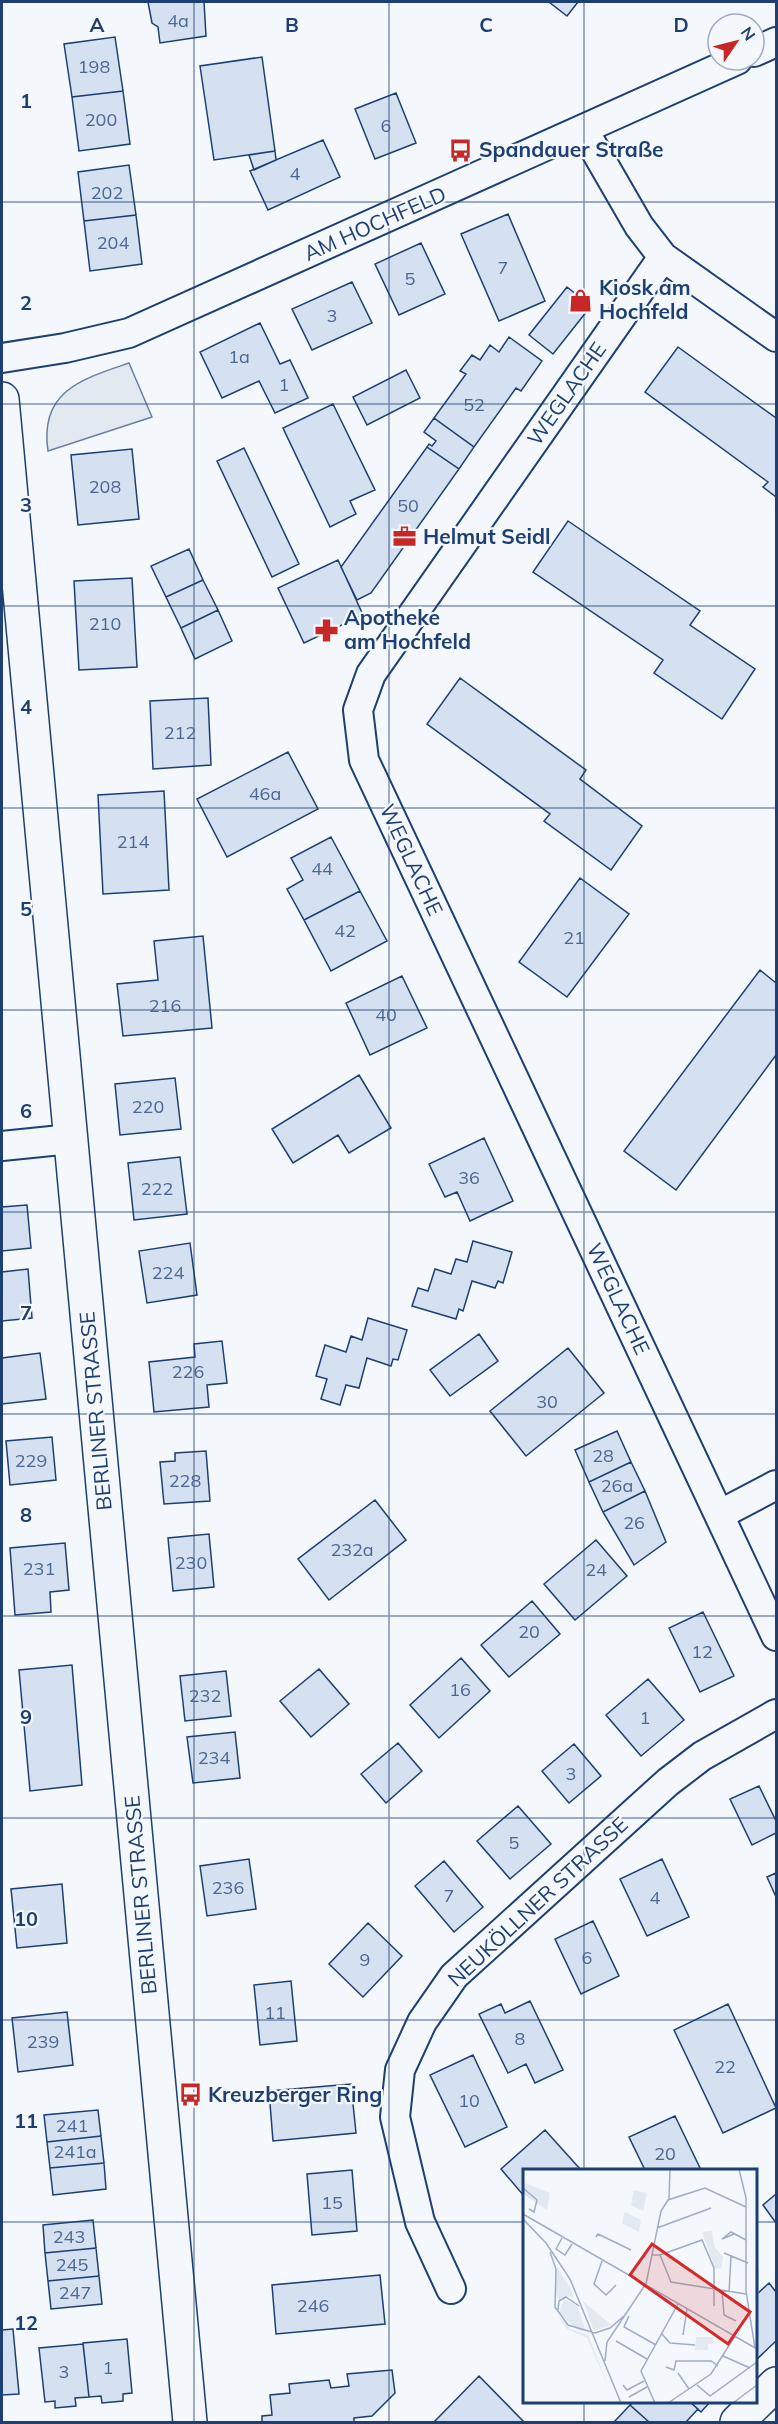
<svg xmlns="http://www.w3.org/2000/svg" width="778" height="2424" font-family="Mulish,sans-serif">
<style>
.green{fill:#e3e9f0;stroke:#687fa3;stroke-width:1.5}
.building{fill:#d5e0f0;stroke:#1d3f73;stroke-width:1.5}
.lines{fill:none;stroke-linecap:round;stroke-linejoin:round}
.street-casing{stroke:#1d3f73;stroke-width:32}
.secondary-casing{stroke:#1d3f73;stroke-width:36}
.street{stroke:#f4f7fb;stroke-width:28}
.secondary{stroke:#f4f7fb;stroke-width:33}
.grid{fill:none;stroke:#1d3f73;stroke-width:1.5;stroke-opacity:0.55}
.labels{text-anchor:middle;stroke-width:4.5;stroke-linejoin:round;paint-order:stroke}
.number-label{font-size:18px;fill:#4b6792}
.poi-label{font-size:21px;font-weight:bold;fill:#1d3f73;stroke:#f4f7fb;text-anchor:start}
.street-label{font-size:21px;fill:#1d3f73;stroke:#f4f7fb}
.inset-river{fill:none;stroke:#cfd7e4;stroke-width:3}
.inset-road{fill:none;stroke:#9eadc5;stroke-width:1.5}
.view{fill:#d62828;fill-opacity:0.15;stroke:#d62828;stroke-width:3}
.inset-edge{fill:none;stroke:#1d3f73;stroke-width:3}
.grid-label{font-size:20px;text-anchor:middle;font-weight:bold;fill:#1d3f73;stroke:#f4f7fb;stroke-width:4.5;stroke-linejoin:round;paint-order:stroke}
</style>
<rect width="100%" height="100%" fill="#f4f7fb"/>
<!-- green -->
<path class="green" d="M129,363l23,54 -104,34c-9,-60 34,-72 81,-88z"/>
<!-- building -->
<path class="building" d="M148,2h56l2,34 -46,7 -2,-16 -6,-4z
M549,2h29l-11,14z
M115,37l8,54 -51,6 -8,-53z
M262,57l13,94 -61,9 -14,-94z
M123,91l7,53 -51,7 -7,-54z
M396,93l20,50 -41,16 -20,-50z
M323,140l17,37 -72,33 -18,-39z
M275,151l1,9 -22,10 -5,-15z
M129,165l7,50 -52,6 -6,-49z
M508,214l37,87 -46,20 -38,-87z
M136,215l6,49 -52,7 -6,-50z
M421,243l24,51 -46,21 -24,-51z
M352,282l20,41 -60,27 -20,-41z
M567,287l24,19 -38,48 -24,-19z
M260,323l20,41 10,-4 18,38 -33,15 -16,-32 -37,17 -22,-46z
M509,337l33,24 -21,30 -5,-3 -42,59 -40,-29 32,-44 -6,-3 12,-16 8,5 10,-15 9,7z
M678,347l98,71v79l-13,-10 5,-5 -123,-90z
M406,370l14,28 -53,27 -14,-28z
M333,404l42,86 -25,11 6,13 -26,13 -47,-99z
M434,418l40,29 -15,22 -32,-22 2,-3 3,2 4,-5 -12,-9z
M427,447l32,22 -88,124 -14,7 -16,-33z
M244,448l55,116 -27,13 -55,-116z
M132,449l7,70 -61,6 -7,-70z
M568,521l132,90 -10,14 65,44 -33,50 -68,-46 9,-13 -130,-88z
M189,549l14,31 -37,17 -15,-31z
M338,560l25,55 -59,28 -26,-55z
M132,578l5,89 -58,3 -5,-89z
M203,580l15,30 -37,18 -15,-31z
M218,610l14,31 -37,18 -14,-31z
M460,678l126,92 -6,9 62,47 -31,44 -67,-49 6,-7 -123,-90z
M208,698l3,67 -58,4 -3,-68z
M288,752l30,57 -91,48 -30,-58z
M164,791l5,99 -66,4 -5,-99z
M331,837l29,54 -56,29 -17,-31 16,-9 -12,-22z
M580,878l49,36 -62,83 -48,-35z
M360,891l27,50 -56,30 -27,-51z
M203,936l9,92 -89,8 -6,-52 41,-4 -4,-39z
M760,970l16,13v72l-100,135 -52,-39z
M402,976l25,52 -57,27 -24,-52z
M359,1075l32,53 -42,25 -11,-18 -45,28 -21,-34z
M175,1078l6,51 -61,6 -5,-51z
M484,1138l29,63 -43,20 -13,-29 -12,5 -16,-33z
M180,1157l7,57 -53,6 -6,-57z
M27,1205l4,43 -29,3v-44z
M473,1241l39,11 -9,31 -5,-2 -3,7 -23,-7 -9,30 -4,-2 -3,10 -44,-13 6,-18 10,3 7,-22 16,5 5,-15 11,3z
M190,1243l7,52 -50,8 -8,-52z
M28,1269l4,49 -30,3v-49z
M368,1318l39,12 -9,30 -5,-1 -2,7 -24,-8 -8,30 -13,-3 -6,20 -19,-6 6,-20 -11,-3 9,-31 21,7 5,-16 11,4z
M479,1334l19,27 -48,35 -20,-26z
M222,1341l5,42 -20,2 2,22 -55,5 -5,-50 46,-5 -1,-13z
M568,1348l36,45 -78,63 -36,-45z
M40,1353l6,46 -44,5v-46z
M617,1431l14,31 -42,20 -14,-32z
M52,1437l4,43 -46,5 -4,-44z
M206,1451l4,50 -46,3 -4,-42 15,-1v-8z
M631,1462l14,29 -42,21 -14,-30z
M645,1491l21,51 -32,23 -31,-53z
M375,1500l31,40 -77,60 -31,-41z
M209,1534l5,53 -41,4 -5,-53z
M596,1540l31,36 -52,44 -31,-36z
M65,1543l4,47 -19,2 1,20 -36,3 -5,-67z
M532,1601l28,33 -51,43 -28,-32z
M703,1612l31,64 -34,16 -31,-64z
M461,1658l29,33 -51,47 -29,-33z
M72,1665l10,120 -52,6 -11,-121z
M319,1669l30,35 -38,33 -31,-36z
M226,1671l5,45 -46,5 -5,-45z
M648,1679l36,41 -43,36 -35,-41z
M235,1732l5,46 -47,5 -6,-46z
M398,1743l24,28 -36,32 -25,-29z
M574,1744l27,32 -32,27 -27,-32z
M759,1786l17,35v12l-24,12 -22,-46z
M518,1806l33,38 -41,35 -33,-38z
M249,1859l7,50 -49,7 -7,-50z
M662,1859l27,58 -42,19 -27,-57z
M444,1861l39,46 -29,25 -39,-46z
M776,1873v24l-9,-20z
M62,1884l5,59 -50,5 -6,-59z
M593,1921l26,55 -38,18 -26,-55z
M368,1923l34,33 -39,41 -34,-33z
M291,1981l6,60 -37,4 -6,-60z
M530,2001l33,69 -28,13 -9,-19 -18,9 -29,-59 22,-10 4,9z
M728,2004l48,104 -53,25 -49,-103z
M67,2012l6,53 -55,7 -6,-54z
M473,2055l34,72 -42,20 -35,-72z
M351,2084l5,49 -83,8 -4,-50z
M98,2110l3,26 -54,6 -3,-27z
M675,2116l26,54h-56l-16,-33z
M545,2130l36,40h-57v26l-23,-27z
M101,2136l3,27 -54,5 -3,-26z
M104,2163l2,26 -53,6 -3,-27z
M352,2170l5,61 -45,4 -5,-61z
M776,2194v29l-13,-18z
M93,2220l3,28 -51,5 -2,-28z
M96,2248l3,28 -51,5 -3,-28z
M380,2275l5,49 -109,10 -4,-49z
M99,2276l3,28 -51,5 -3,-28z
M769,2283l7,9v49l-20,19v-65z
M13,2329l6,65 -17,1v-65z
M127,2339l5,54 -9,1v7l-21,2 -1,-7 -12,1 -6,-54z
M83,2344l6,53 -14,1 1,8 -21,2v-7l-10,1 -6,-54z
M392,2370l3,23 -23,23 -18,2v4h-92v-6l10,-1 -2,-20 20,-2 -1,-9 40,-4 2,8 18,-2 -2,-12z
M479,2376l45,46h-90z
M634,2402h56l8,7 -12,13h-37l-19,-17z
M690,2402h20l-9,10z
M630,2405l19,17h-35z"/>
<g class="lines">
<defs>
<path id="street" d="M754,52l22,-10
M583,129l56,97 24,31 -292,417 -13,36 6,50 412,876
M663,257l113,80
M2,358l63,-10 64,-15 608,-273
M2,1146l69,-7
M719,1515l57,-30
M451,2289l-31,-67 -25,-105 5,-47 22,-48 32,-46 214,-194 34,-26 74,-42"/>
<path id="secondary" d="M2,399l188,2023
M737,2422l39,-38"/>
</defs>
<!-- street casing -->
<use href="#street" class="street-casing"/>
<!-- secondary casing -->
<use href="#secondary" class="secondary-casing"/>
<!-- street -->
<use href="#street" class="street"/>
<!-- secondary -->
<use href="#secondary" class="secondary"/>
</g>
<!-- grid -->
<path class="grid" d="M194,2v2420M389,2v2420M584,2v2168M2,202h774M2,404h774M2,606h774M2,808h774M2,1010h774M2,1212h774M2,1414h774M2,1616h774M2,1818h774M2,2020h774M2,2222h522M756,2222h20M584,2402v20"/>
<!-- icons -->
<defs>
<symbol id="bus-bare" viewBox="-9 -9 18 18"><path d="M-5-6H5V4H4V6H2V4H-2V6H-4V4H-5ZM-3.5-4V0h7V-4ZM-3.5 1.2v1.5H-2V1.2ZM2 1.2v1.5H3.5V1.2Z" fill="#c62828" stroke="#f4f7fb" stroke-width="2.5" paint-order="stroke"/></symbol>
<symbol id="shop-bare" viewBox="-9 -9 18 18"><path d="M-5-2.5h2.3a2.7 3.5 0 0 1 5.4 0H5L5.5 6h-11ZM-1.5-2.5h3a1.5 2.3 0 0 0-3 0Z" fill="#c62828" stroke="#f4f7fb" stroke-width="2.5" paint-order="stroke"/></symbol>
<symbol id="office-bare" viewBox="-9 -9 18 18"><path d="M-6-3h4V-5.5h4V-3h4V5H-6ZM-1-4.5V-3h2v-1.5ZM-6 0V1H6V0Z" fill="#c62828" stroke="#f4f7fb" stroke-width="2.5" paint-order="stroke"/></symbol>
<symbol id="pharmacy-bare" viewBox="-9 -9 18 18"><path d="M-2-6h4v4h4v4h-4v4h-4v-4h-4v-4h4Z" fill="#c62828" stroke="#f4f7fb" stroke-width="2.5" paint-order="stroke"/></symbol>
</defs>
<g fill-rule="evenodd">
<use href="#bus-bare" x="444" y="134" width="33" height="33"/>
<use href="#shop-bare" x="564" y="284" width="33" height="33"/>
<use href="#office-bare" x="388" y="520" width="33" height="33"/>
<use href="#pharmacy-bare" x="310" y="614" width="33" height="33"/>
<use href="#bus-bare" x="174" y="2078" width="33" height="33"/>
</g>
<g class="labels">
<!-- number labels -->
<g class="number-label">
<text x="178" y="27">4a</text>
<text x="94" y="73">198</text>
<text x="101" y="126">200</text>
<text x="386" y="132">6</text>
<text x="295" y="180">4</text>
<text x="107" y="199">202</text>
<text x="113" y="249">204</text>
<text x="503" y="274">7</text>
<text x="410" y="285">5</text>
<text x="332" y="322">3</text>
<text x="239" y="363">1a</text>
<text x="284" y="391">1</text>
<text x="474" y="411">52</text>
<text x="105" y="493">208</text>
<text x="408" y="512">50</text>
<text x="105" y="630">210</text>
<text x="180" y="739">212</text>
<text x="265" y="800">46a</text>
<text x="133" y="848">214</text>
<text x="322" y="875">44</text>
<text x="345" y="937">42</text>
<text x="574" y="944">21</text>
<text x="165" y="1012">216</text>
<text x="386" y="1021">40</text>
<text x="148" y="1113">220</text>
<text x="469" y="1184">36</text>
<text x="157" y="1195">222</text>
<text x="168" y="1279">224</text>
<text x="188" y="1378">226</text>
<text x="547" y="1408">30</text>
<text x="603" y="1462">28</text>
<text x="31" y="1467">229</text>
<text x="185" y="1487">228</text>
<text x="617" y="1492">26a</text>
<text x="634" y="1529">26</text>
<text x="352" y="1556">232a</text>
<text x="191" y="1569">230</text>
<text x="39" y="1575">231</text>
<text x="596" y="1576">24</text>
<text x="529" y="1638">20</text>
<text x="702" y="1658">12</text>
<text x="460" y="1696">16</text>
<text x="205" y="1702">232</text>
<text x="645" y="1724">1</text>
<text x="214" y="1764">234</text>
<text x="571" y="1780">3</text>
<text x="514" y="1849">5</text>
<text x="228" y="1894">236</text>
<text x="449" y="1902">7</text>
<text x="655" y="1904">4</text>
<text x="587" y="1964">6</text>
<text x="365" y="1966">9</text>
<text x="275" y="2019">11</text>
<text x="520" y="2045">8</text>
<text x="43" y="2048">239</text>
<text x="725" y="2073">22</text>
<text x="469" y="2107">10</text>
<text x="72" y="2132">241</text>
<text x="75" y="2158">241a</text>
<text x="665" y="2160">20</text>
<text x="332" y="2209">15</text>
<text x="69" y="2243">243</text>
<text x="72" y="2271">245</text>
<text x="75" y="2299">247</text>
<text x="313" y="2312">246</text>
<text x="108" y="2374">1</text>
<text x="64" y="2378">3</text>
</g>
<!-- poi labels -->
<g class="poi-label">
<text x="479" y="157">Spandauer Straße</text>
<text x="599" y="295">Kiosk am<tspan x="599" dy="24">Hochfeld</tspan></text>
<text x="423" y="544">Helmut Seidl</text>
<text x="344" y="625">Apotheke<tspan x="344" dy="24">am Hochfeld</tspan></text>
<text x="208" y="2102">Kreuzberger Ring</text>
</g>
<!-- street labels -->
<g class="street-label">
<text transform="translate(375 224) rotate(-24)" y="7">AM HOCHFELD</text>
<text transform="translate(567 394) rotate(-55)" y="7">WEGLACHE</text>
<text transform="translate(411 860) rotate(65)" y="7">WEGLACHE</text>
<text transform="translate(618 1299) rotate(65)" y="7">WEGLACHE</text>
<text transform="translate(96 1411) rotate(-95)" y="7">BERLINER STRASSE</text>
<text transform="translate(141 1895) rotate(-95)" y="7">BERLINER STRASSE</text>
<text transform="translate(538 1902) rotate(-43)" y="7">NEUKÖLLNER STRASSE</text>
</g>
</g>
<!-- overview -->
<g transform="translate(523 2169)">
<rect width="234" height="234" fill="#f4f7fb"/>
<path d="M2,14l25,10 -3,17 -24,-16zM111,21l13,3 -4,18 -12,-6zM102,43l16,8 -2,12 -17,-9zM189,62l2,15 9,11 -2,12 -6,-1 -13,-36zM34,98l13,21 4,10 -6,-2 -9,4 -4,-8zM41,130l13,7 9,25h-7l-20,-18zM60,132l28,24 -17,6zM34,145l13,15 18,6 22,55 -23,-52 -20,-9zM173,168h17v7h-5v6h-13z" fill="#e3e9f0"/>
<path class="inset-river" d="M234,99v31"/>
<path class="inset-road" d="M216,0l7,29v93l9,57M0,19l14,12 -3,12 -5,-3M146,30l1,-30M0,45l234,135M0,50l23,24 24,36 51,124M134,59l54,-20M211,65l-12,5 9,-7 15,8M73,68l2,-3 33,16M39,69l-6,11 9,6 7,-11M27,83l6,17 -1,38 13,18 27,8 15,-5 14,-12M201,84l24,10M129,86h8l11,27 75,12M137,86l42,-15 12,28v38M79,92l-8,23 12,11 10,-10M123,115l15,-73 7,-11 37,-12 41,19M199,121l2,25 12,6M206,123l2,-36M35,141l1,-9 7,-4 13,9M106,147l-5,11 32,18M139,165l8,9 25,2M160,166l4,-26M93,172l31,18M200,187l27,12M82,192l2,-19 38,-57M143,198l8,3 2,-9h35l7,5M155,204l11,16M100,216l4,5 17,-9M174,216l13,11 47,-34M106,228l18,-10M132,234l-14,-32 37,-67M145,234l43,-29 24,-38M210,234l24,-18"/>
<path class="view" d="M129,75l98,68 -22,32 -98,-69z"/>
<rect width="234" height="234" class="inset-edge"/>
</g>
<g class="grid-label">
<text x="97" y="32">A</text>
<text x="292" y="32">B</text>
<text x="486" y="32">C</text>
<text x="681" y="32">D</text>
<text x="26" y="108">1</text>
<text x="26" y="310">2</text>
<text x="26" y="512">3</text>
<text x="26" y="714">4</text>
<text x="26" y="916">5</text>
<text x="26" y="1118">6</text>
<text x="26" y="1320">7</text>
<text x="26" y="1522">8</text>
<text x="26" y="1724">9</text>
<text x="26" y="1926">10</text>
<text x="26" y="2128">11</text>
<text x="26" y="2330">12</text>
</g>
<!-- border -->
<rect width="778" height="2424" fill="none" stroke="#1d3f73" stroke-width="6"/>
<!-- north arrow -->
<g transform="translate(736 42) rotate(55)"><circle r="28" fill="#f4f7fb" stroke="#9eadc5" stroke-width="1.5"/>
<path d="M0-4.5L10 22L0 15L-10 22Z" fill="#c62828"/>
<text y="-9" font-size="16" font-weight="bold" text-anchor="middle" fill="#1d3f73">N</text>
</g>
</svg>
